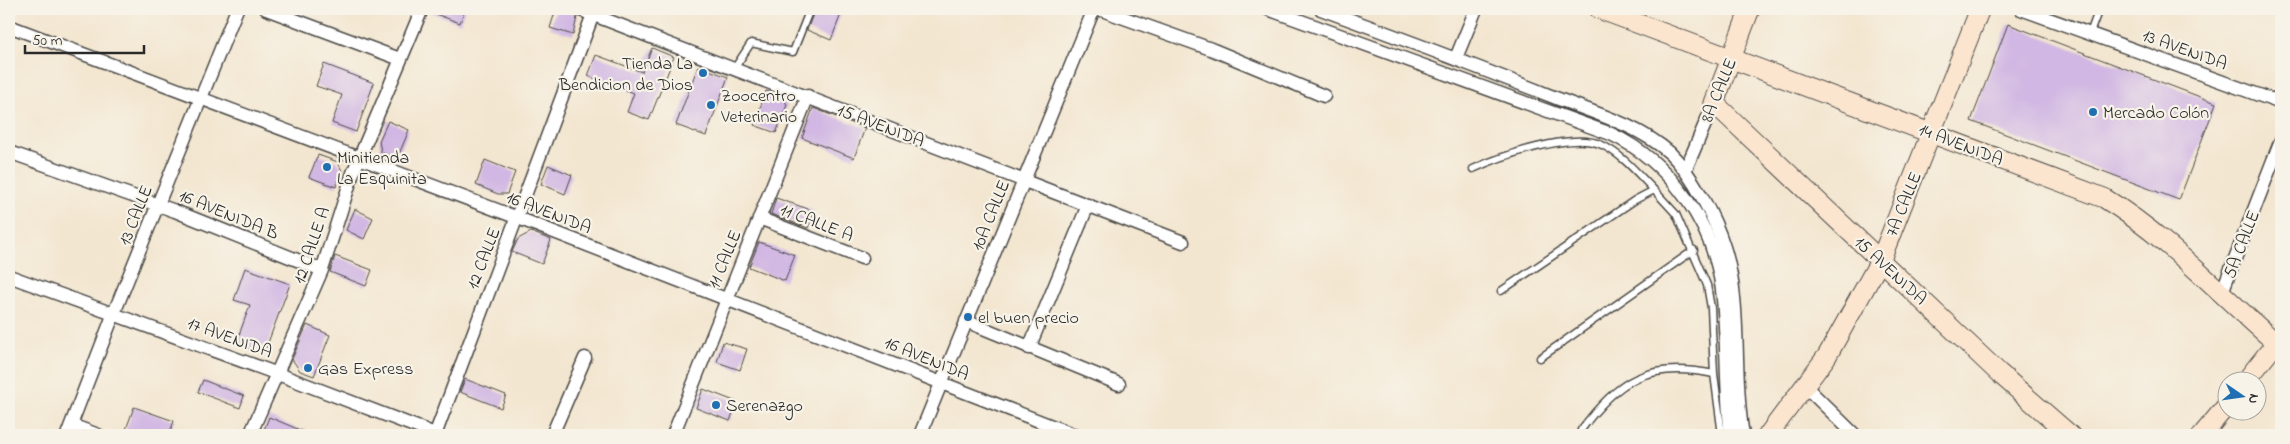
<svg xmlns="http://www.w3.org/2000/svg" width="2290" height="444" font-family="'Indie Flower',sans-serif">
<style>
.building{fill:#d1b7e3}
.lines{fill:none;stroke-linecap:round;stroke-linejoin:round}
.lane-casing{stroke:#494744;stroke-width:9}
.street-casing{stroke:#494744;stroke-width:15}
.secondary-casing{stroke:#494744;stroke-width:21}
.lane{stroke:#fff;stroke-width:6}
.street{stroke:#fff;stroke-width:12}
.secondary{stroke:#fbe5cf;stroke-width:19}
.poi-dot{fill:#1f6fb2;stroke:#f7f3e8;stroke-width:2}
.labels{text-anchor:middle;stroke-width:4.5;stroke-linejoin:round;paint-order:stroke}
.street-label{font-size:18px;fill:#2b2b2b;stroke:#f7f3e8}
.poi-label{font-size:18px;fill:#2b2b2b;stroke:#f7f3e8;text-anchor:start}
</style>
<rect width="100%" height="100%" fill="#f7f3e8"/>
<filter id="ink" filterUnits="userSpaceOnUse"><feTurbulence type="fractalNoise" baseFrequency=".02" numOctaves="2"/><feDisplacementMap in="SourceGraphic" scale="10" xChannelSelector="R" yChannelSelector="G"/><feConvolveMatrix kernelMatrix="1 2 1 2 8 2 1 2 1" color-interpolation-filters="sRGB"/></filter>
<filter id="wash" filterUnits="userSpaceOnUse"><feTurbulence type="fractalNoise" baseFrequency=".0096" numOctaves="4" result="noise"/><feDisplacementMap in="SourceGraphic" scale="20" xChannelSelector="R" yChannelSelector="G"/><feGaussianBlur stdDeviation="1.12" result="paint"/><feColorMatrix in="noise" values="0 0 0 0 0 0 0 0 0 0 0 0 0 0 0 0 0 1.4 0 .05"/><feComposite in="paint" operator="in"/></filter>
<g filter="url(#wash)">
<rect width="100%" height="100%" fill="#f3e6d0"/>
<g id="blocks">
<!-- building -->
<path class="building" d="M430,9h35l-5,14 -30,-11z
M556,9l14,2 7,6 -4,18 -23,-7z
M815,9h28l-12,31 -24,-10z
M2008,24l208,79 -37,97 -208,-79z
M652,48l22,9 -25,63 -22,-8 7,-19 -46,-17 8,-21 46,17z
M324,64l50,19 -18,49 -24,-9 10,-28 -26,-9z
M698,66l30,11 -22,59 -30,-11z
M766,91l17,6 4,8 -11,28 -22,-8z
M813,108l52,20 -11,30 -52,-20z
M388,121l21,9 -12,29 -16,-7 -2,-11z
M318,155l20,7 4,9 -6,16 -27,-10z
M485,160l30,12 -8,22h-9l-22,-9z
M548,165l24,10 -7,19 -24,-10z
M776,198l38,13 -6,17 -37,-14z
M355,209l18,9 -9,21 -18,-9z
M531,232l20,8 -9,24 -30,-12 6,-13z
M759,242l36,13 -10,26 -36,-14z
M335,256l37,14 -6,16 -36,-14z
M245,268l45,16 -24,64 -10,4 -20,-9 14,-38 -16,-5z
M307,325l23,10 -16,41 -14,-5 -8,-12z
M723,342l24,7 -7,21 -23,-8z
M465,379l41,16 -5,13 -41,-16z
M203,380l41,16 -4,12 -42,-16z
M703,389l34,13 -7,19 -34,-13z
M134,407l40,14 -5,14h-45z
M269,417l43,18h-50z"/>
</g>
</g>
<g filter="url(#ink)">
<use href="#blocks" fill-opacity="0" stroke="#494744" stroke-width="1"/>
<g class="lines">
<defs>
<path id="lane" d="M2090,33l9,-24
M734,69l17,-26 42,9 17,-43
M1473,169c28,-13 100,-38 129,-24 21,10 36,29 52,45
M1501,291l134,-91 19,-10 22,24 31,71 4,23 3,66 8,61
M1540,358l154,-108
M1580,435l1,-5c37,-51 68,-69 133,-56"/>
<path id="street" d="M266,9l134,50
M578,9l605,233
M1099,9l112,40 113,47
M1268,9l343,125c59,28 103,90 111,156 6,48 3,97 9,145
M1321,9c77,28 154,57 230,87 40,16 86,28 119,57 22,21 45,65 54,94 19,58 8,128 19,188
M2021,9l260,94
M9,26l509,192 557,217
M1456,58l20,-49
M9,152l166,59 147,59
M1685,171l29,-68
M759,218l103,40
M9,276l269,98 160,61
M2222,292l59,-152
M966,321l153,63
M1029,348l59,-143
M1806,387l49,48
M71,425l27,10
M67,435l47,-122 123,-304
M250,435l72,-165 31,-97 69,-164
M435,435l160,-426
M552,435l33,-77
M673,435l135,-339
M920,435l174,-426"/>
<path id="secondary" d="M1599,9l505,189c67,41 118,99 177,149
M1750,9l-36,94 285,270 71,62
M2245,382l31,-39
M1768,435l59,-79 54,-97 99,-250
M2202,435l26,-31"/>
</defs>
<!-- lane casing -->
<use href="#lane" class="lane-casing"/>
<!-- street casing -->
<use href="#street" class="street-casing"/>
<!-- secondary casing -->
<use href="#secondary" class="secondary-casing"/>
<!-- lane -->
<use href="#lane" class="lane"/>
<!-- street -->
<use href="#street" class="street"/>
<!-- secondary -->
<use href="#secondary" class="secondary"/>
</g>
</g>
<!-- markers -->
<g class="poi-dot">
<circle cx="703" cy="73" r="5"/>
<circle cx="711" cy="105" r="5"/>
<circle cx="2093" cy="112" r="5"/>
<circle cx="327" cy="167" r="5"/>
<circle cx="968" cy="317" r="5"/>
<circle cx="308" cy="368" r="5"/>
<circle cx="716" cy="405" r="5"/>
</g>
<g class="labels">
<!-- street labels -->
<g class="street-label">
<text transform="translate(2185 49) rotate(20)" y="6">13 AVENIDA</text>
<text transform="translate(1718 90) rotate(-68)" y="6">8A CALLE</text>
<text transform="translate(881 125) rotate(21)" y="6">15 AVENIDA</text>
<text transform="translate(1961 144) rotate(21)" y="6">14 AVENIDA</text>
<text transform="translate(1903 204) rotate(-68)" y="6">7A CALLE</text>
<text transform="translate(549 212) rotate(21)" y="6">16 AVENIDA</text>
<text transform="translate(229 214) rotate(22)" y="6">16 AVENIDA B</text>
<text transform="translate(135 215) rotate(-68)" y="6">13 CALLE</text>
<text transform="translate(990 215) rotate(-68)" y="6">10A CALLE</text>
<text transform="translate(817 222) rotate(21)" y="6">11 CALLE A</text>
<text transform="translate(2241 244) rotate(-69)" y="6">5A CALLE</text>
<text transform="translate(311 245) rotate(-71)" y="6">12 CALLE A</text>
<text transform="translate(483 258) rotate(-69)" y="6">12 CALLE</text>
<text transform="translate(724 259) rotate(-68)" y="6">11 CALLE</text>
<text transform="translate(1891 270) rotate(43)" y="6">15 AVENIDA</text>
<text transform="translate(230 337) rotate(20)" y="6">17 AVENIDA</text>
<text transform="translate(927 358) rotate(22)" y="6">16 AVENIDA</text>
</g>
<!-- poi labels -->
<g class="poi-label">
<text x="693" y="69" text-anchor="end">Tienda La<tspan x="693" dy="21">Bendicion de Dios</tspan></text>
<text x="721" y="101">Zoocentro<tspan x="721" dy="21">Veterinario</tspan></text>
<text x="2103" y="118">Mercado Colón</text>
<text x="337" y="163">Minitienda<tspan x="337" dy="21">La Esquinita</tspan></text>
<text x="978" y="323">el buen precio</text>
<text x="318" y="374">Gas Express</text>
<text x="726" y="411">Serenazgo</text>
</g>
</g>
<!-- margin -->
<rect width="2290" height="444" fill="none" stroke="#f7f3e8" stroke-width="30"/>
<!-- north arrow -->
<g transform="translate(2242 396) rotate(103)"><circle r="24" fill="#f7f3e8" stroke="#a5a39c"/>
<path d="M0-4L9 19L0 12L-9 19Z" fill="#1f6fb2"/>
<text y="-8" font-size="14" font-weight="bold" text-anchor="middle" fill="#2b2b2b">N</text>
</g>
<!-- scale -->
<path d="M25 45v8h119v-8" fill="none" stroke="#2b2b2b" stroke-width="2.5"/>
<text x="32" y="45" font-size="15" fill="#2b2b2b" stroke="#f7f3e8" stroke-width="4" paint-order="stroke">50 m</text>
</svg>
